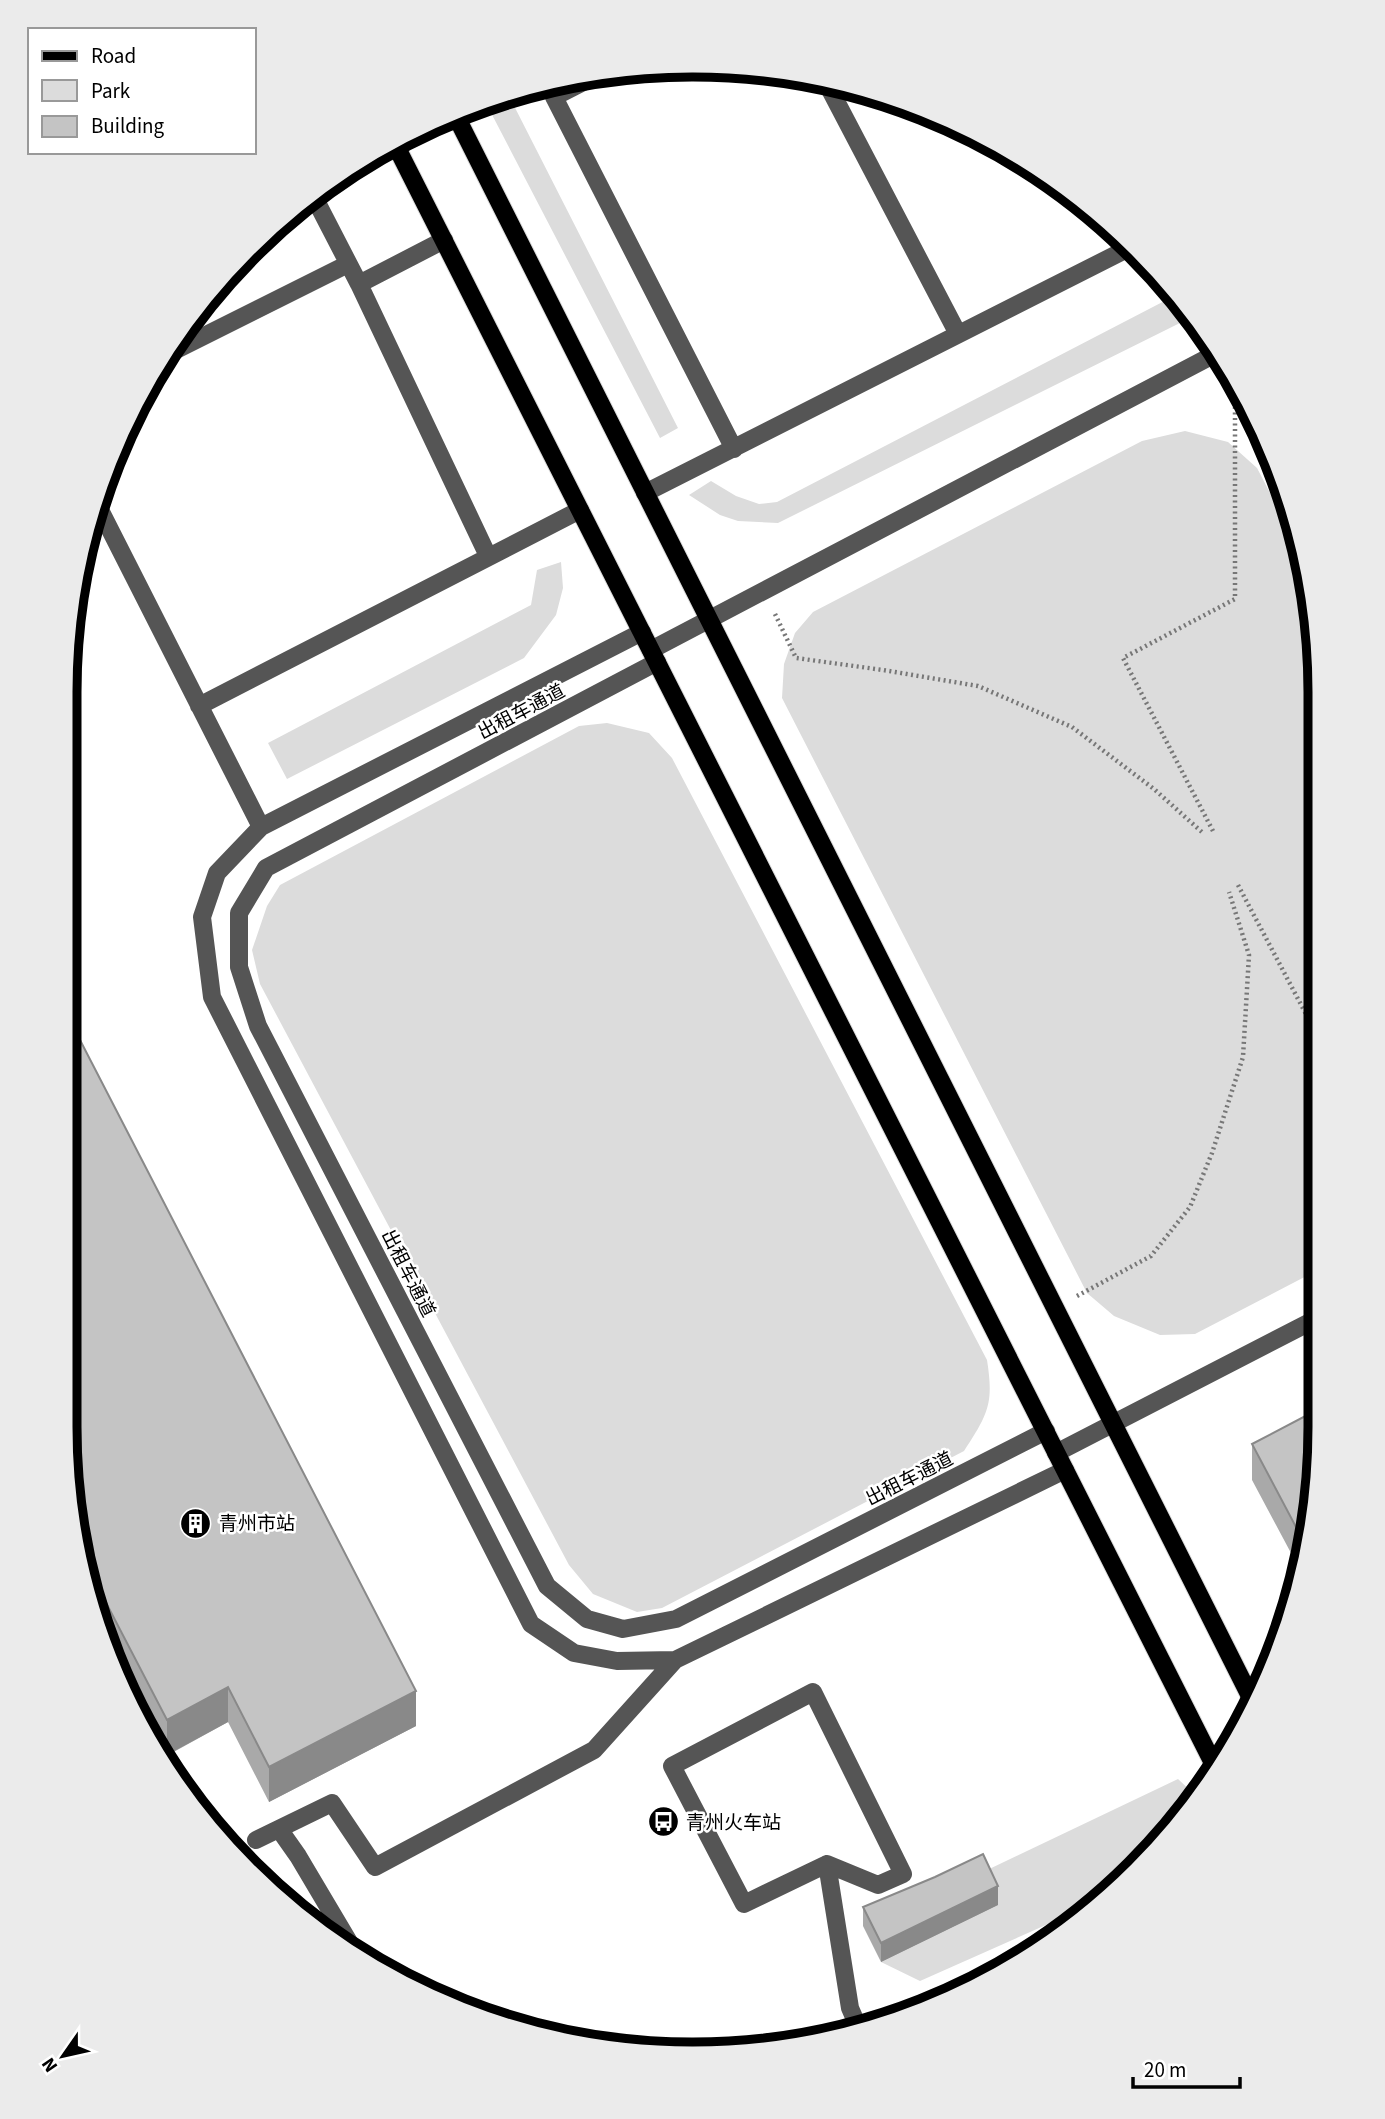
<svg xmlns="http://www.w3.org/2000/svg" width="1385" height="2119" font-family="'Source Sans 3','Noto Sans SC',sans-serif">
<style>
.green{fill:#dcdcdc}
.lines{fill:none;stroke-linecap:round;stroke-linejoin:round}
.major-casing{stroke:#dbdbdb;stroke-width:20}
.path{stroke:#777;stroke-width:4.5;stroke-dasharray:2 3.5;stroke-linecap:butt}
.minor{stroke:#555;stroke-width:18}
.major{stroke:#000;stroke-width:18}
.wall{fill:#a9a9a9}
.shaded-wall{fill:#898989}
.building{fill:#c4c4c4;stroke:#898989;stroke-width:2}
.labels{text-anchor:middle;stroke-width:5;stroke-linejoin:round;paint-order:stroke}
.street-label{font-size:19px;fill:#000;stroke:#fff}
.poi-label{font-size:19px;fill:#000;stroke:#fff;text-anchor:start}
.rim{fill:none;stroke:#000;stroke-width:9}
</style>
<rect width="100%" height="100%" fill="#fff"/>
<!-- green -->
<path class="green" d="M508,94l170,334 -18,10 -172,-331 -1,-5z
M1176,295l18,21 -416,207 -40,-2 -18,-6 -31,-20 22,-14 25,15 23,8 18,-2z
M1185,431l43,11 29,26 46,88 16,96 -3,619 -121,63 -35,1 -46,-19 -27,-23 -305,-595 2,-34 11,-31 18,-21 329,-171z
M561,562l2,26 -7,27 -32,43 -237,121 -19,-36 263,-138 6,-35z
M607,723l42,10 23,25 315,602c7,44 1,54 -23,91l-302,157 -25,4 -44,-18 -24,-29 -309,-581 -8,-34 15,-44 13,-21 299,-159z
M1178,1779l16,15 -29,46 -74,65 -171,76 -39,-19 117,-57 -15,-33z"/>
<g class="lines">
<defs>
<path id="major" d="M455,114l797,1586
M394,142l819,1621"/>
</defs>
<!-- major casing -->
<use href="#major" class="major-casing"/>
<!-- path -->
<path class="path" d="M775,614l21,44 87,12 95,16 94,41 82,62 49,44
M1213,831l-90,-173 112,-59v-217
M1238,885l79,150
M1077,1296l74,-40 39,-49 22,-54 31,-96 6,-102 -20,-63"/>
<!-- minor -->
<path class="minor" d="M597,75l-43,22 180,352
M826,82l132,252
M312,193l47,91 129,272
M359,284l85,-44
M176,350l172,-86
M645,493l486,-246
M98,506l163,321
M642,632l-381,195 -44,46 -15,44 10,80 319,627 43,29 43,8 58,-1 390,-190
M651,650l566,-297
M657,662l-391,206 -27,45v54l19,59 289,560 40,33 36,10 53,-10 370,-188
M199,706l381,-196
M1056,1453l260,-134
M813,1692l90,182 -25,11 -51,-21 -83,40 -72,-138z
M279,1829l19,27 54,91
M256,1840l76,-37 43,64 219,-117 81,-90
M827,1864l23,144 10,23"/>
<!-- major -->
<use href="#major" class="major"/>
</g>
<!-- wall -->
<path class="wall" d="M65,1426l351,300 -147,76 -41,-80 -58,32 -72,-126z
M1252,1444l63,64 -16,60 -47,-88z
M998,1905l-117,57 -18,-36v-19z"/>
<!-- shaded-wall -->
<path class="shaded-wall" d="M228,1687v35l-61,33v-35z
M416,1691v35l-147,76v-35z
M998,1886v19l-117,57v-19z"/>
<!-- building -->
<path class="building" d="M80,1040l336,651 -147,76 -41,-80 -61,33 -79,-152 -23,-142 2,-379z
M1315,1411v97l-10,36 -53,-100z
M94,1606l101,196 -24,-26 -73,-148z
M983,1854l15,32 -117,57 -18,-36 72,-30z"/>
<!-- icons -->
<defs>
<symbol id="building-disc" viewBox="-11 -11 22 22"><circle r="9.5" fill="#000" stroke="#fff"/><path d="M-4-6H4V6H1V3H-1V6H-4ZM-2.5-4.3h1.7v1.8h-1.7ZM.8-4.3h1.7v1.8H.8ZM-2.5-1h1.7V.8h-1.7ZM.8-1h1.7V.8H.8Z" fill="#fff"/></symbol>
<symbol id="bus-disc" viewBox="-11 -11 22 22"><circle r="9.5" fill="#000" stroke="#fff"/><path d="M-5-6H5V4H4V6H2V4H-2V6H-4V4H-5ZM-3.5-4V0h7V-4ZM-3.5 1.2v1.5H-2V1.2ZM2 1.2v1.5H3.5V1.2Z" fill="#fff"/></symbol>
</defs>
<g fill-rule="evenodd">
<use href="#building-disc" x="178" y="1506" width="35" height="35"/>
<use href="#bus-disc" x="646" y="1804" width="35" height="35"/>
</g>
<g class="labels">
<!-- street labels -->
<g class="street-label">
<text transform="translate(521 711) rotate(-28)" y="7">出租车通道</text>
<text transform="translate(409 1273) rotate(63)" y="7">出租车通道</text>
<text transform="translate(909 1478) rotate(-27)" y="7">出租车通道</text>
</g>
<!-- poi labels -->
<g class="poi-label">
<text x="219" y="1530">青州市站</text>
<text x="686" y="1829">青州火车站</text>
</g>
</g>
<!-- crop -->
<path d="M0 0H1385V2119H0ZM692 77H693A615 615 0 0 1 1308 692V1427A615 615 0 0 1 693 2042H692A615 615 0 0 1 77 1427V692A615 615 0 0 1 692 77Z" fill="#ebebeb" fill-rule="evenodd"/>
<path class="rim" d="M692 77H693A615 615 0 0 1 1308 692V1427A615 615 0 0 1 693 2042H692A615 615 0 0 1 77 1427V692A615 615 0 0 1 692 77Z"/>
<!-- legend -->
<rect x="28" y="28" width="228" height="126" fill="#ffffff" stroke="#999999" stroke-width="2"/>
<rect x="42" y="51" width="35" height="10" fill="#000000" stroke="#999999" stroke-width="2"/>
<text x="91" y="63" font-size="21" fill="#000000">Road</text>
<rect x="42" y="80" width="35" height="21" fill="#dcdcdc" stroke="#999999" stroke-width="2"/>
<text x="91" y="98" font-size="21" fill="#000000">Park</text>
<rect x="42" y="116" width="35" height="21" fill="#c4c4c4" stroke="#999999" stroke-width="2"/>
<text x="91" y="133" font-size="21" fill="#000000">Building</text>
<!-- north arrow -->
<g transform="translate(63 2056) rotate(236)" stroke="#ffffff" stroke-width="5" paint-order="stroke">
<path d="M0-5L12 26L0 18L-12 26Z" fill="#000000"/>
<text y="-10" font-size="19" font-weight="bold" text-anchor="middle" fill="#000000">N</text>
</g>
<!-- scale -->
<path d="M1133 2077v10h107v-10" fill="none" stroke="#000000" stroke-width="3.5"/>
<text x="1144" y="2077" font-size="21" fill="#000000" stroke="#ffffff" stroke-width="5" paint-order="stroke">20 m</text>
</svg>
